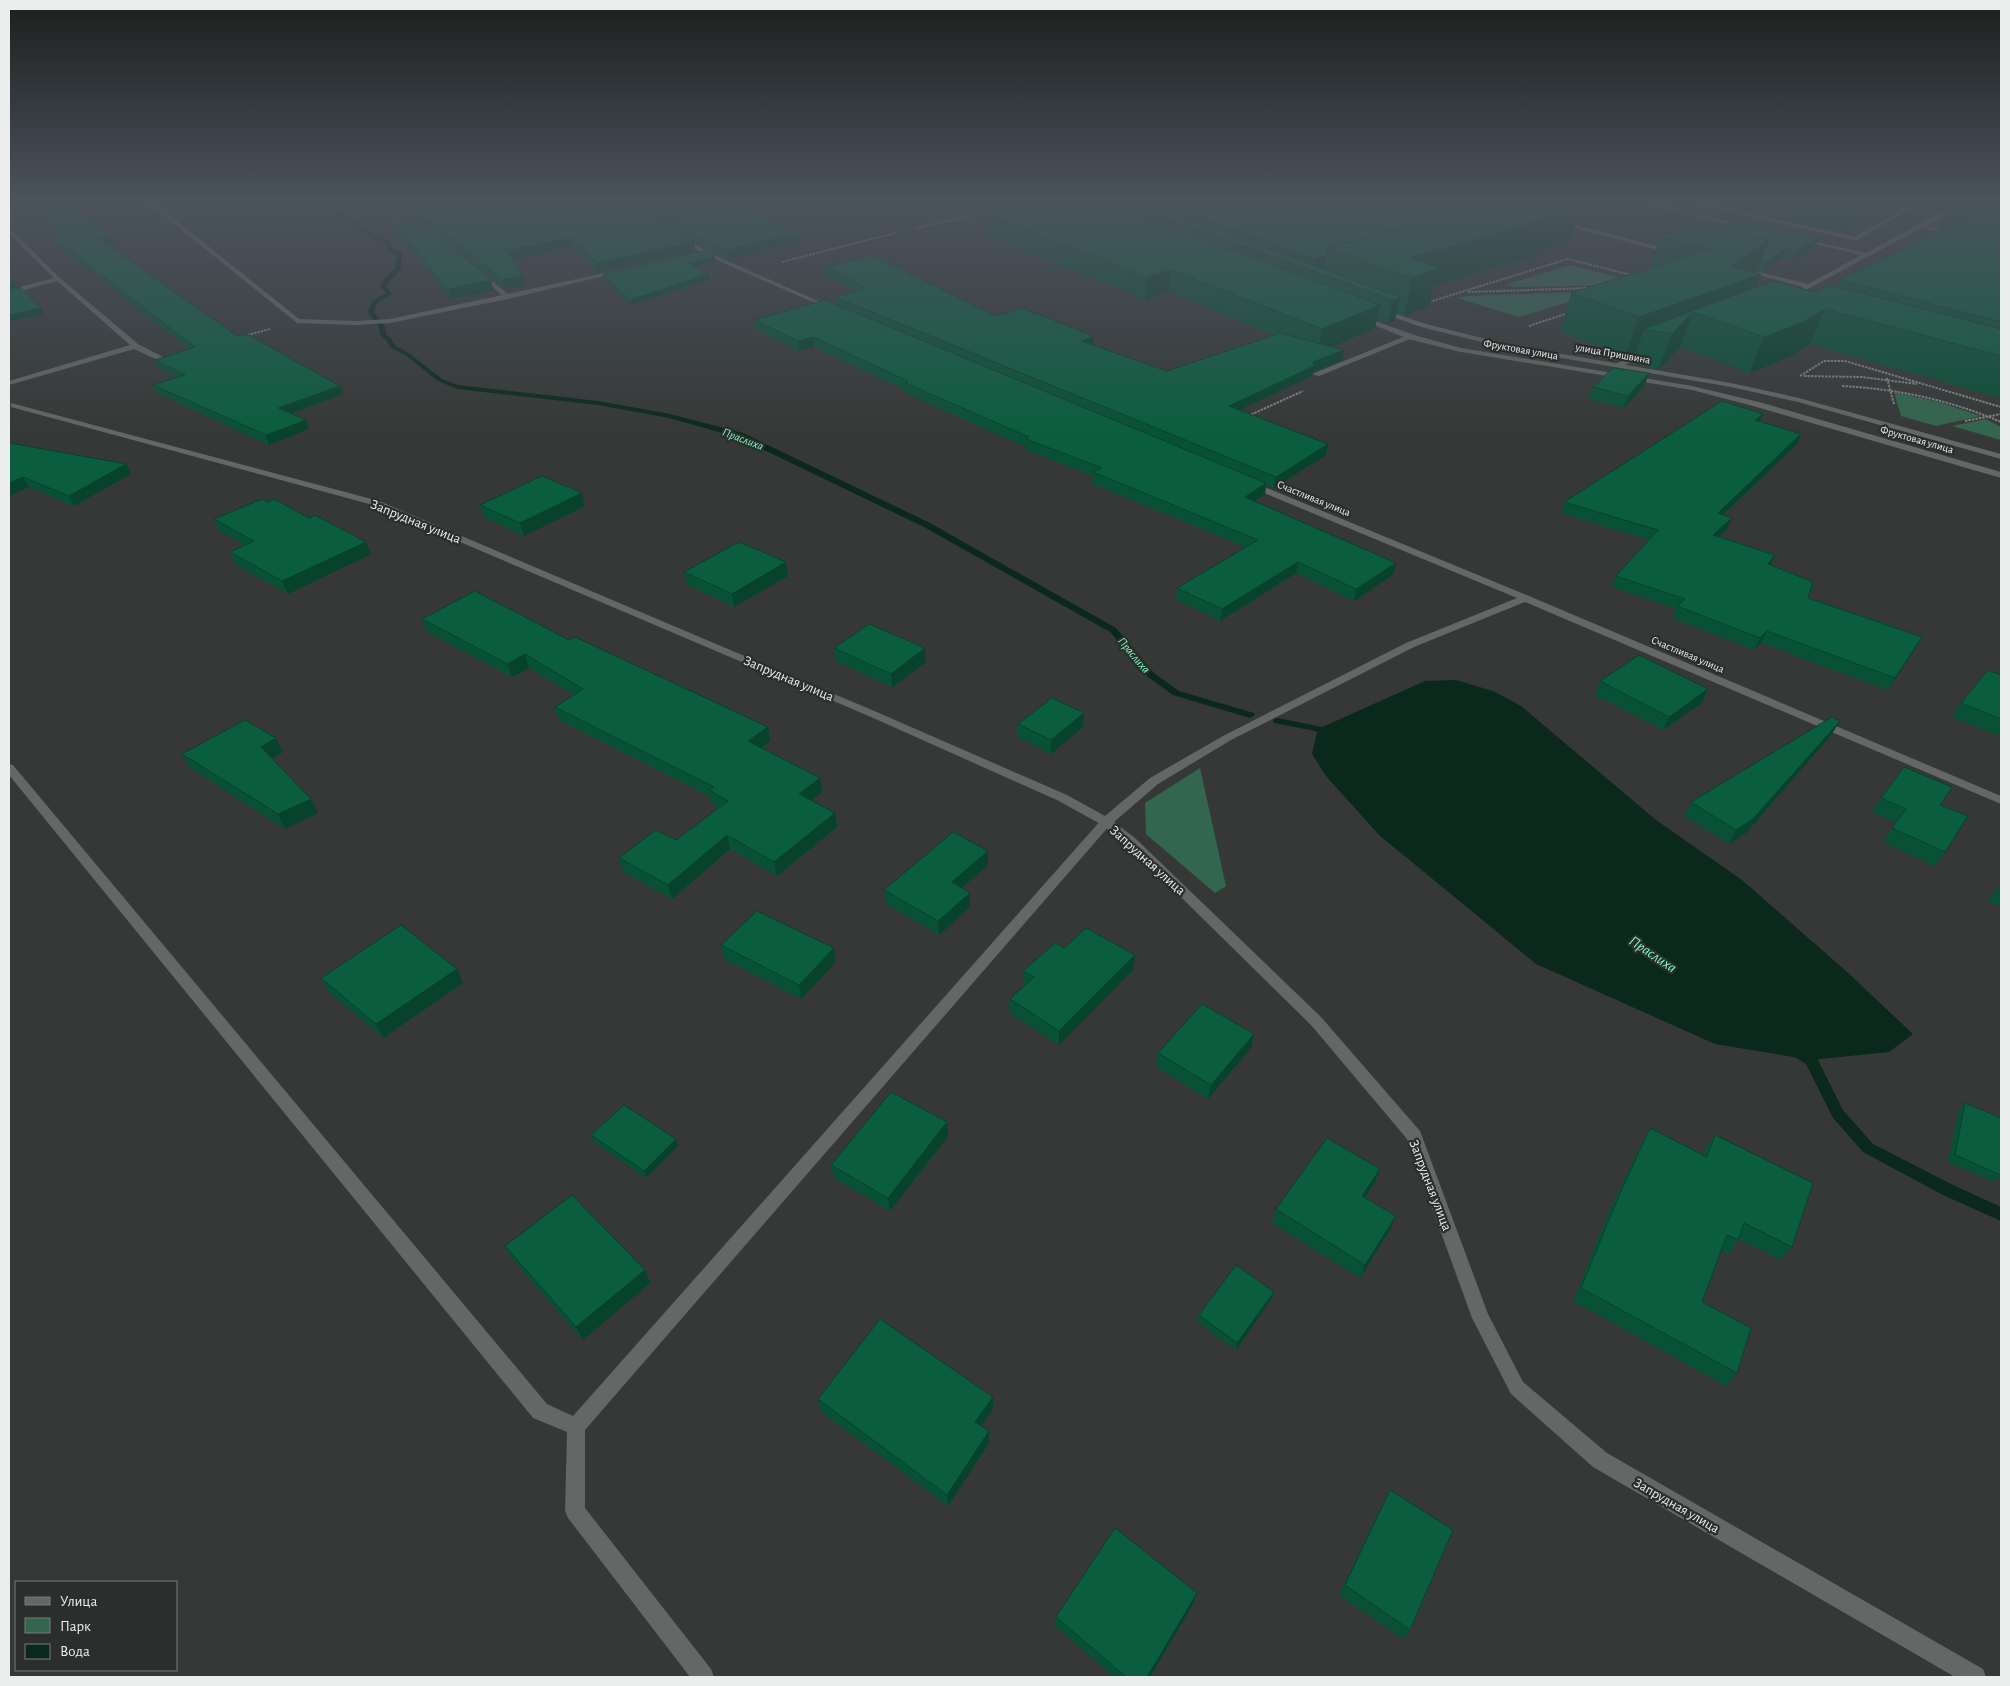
<svg xmlns="http://www.w3.org/2000/svg" width="2010" height="1686" font-family="'Alegreya Sans',sans-serif">
<style>
.green{fill:#33664e}
.water{fill:#0a291c}
.lines{fill:none;stroke-linecap:round;stroke-linejoin:round}
.stream{fill:#0a291c;fill-rule:evenodd}
.path{stroke:#818382;stroke-width:2;stroke-dasharray:2.5 1;stroke-linecap:butt}
.lane{fill:#646765;fill-rule:evenodd}
.street{fill:#646765;fill-rule:evenodd}
.wall{fill:#095136}
.shaded-wall{fill:#07422c}
.building{fill:#0a5e3f;stroke:#07422c}
.labels{text-anchor:middle;stroke-width:4.5;stroke-linejoin:round;paint-order:stroke}
.far-street-label{font-size:11px;fill:#eceeed;stroke:#2b2e2c}
.far-water-label{font-size:12px;font-style:italic;fill:#7bfcc1;stroke:#2b2e2c}
.street-label{font-size:14px;fill:#eceeed;stroke:#2b2e2c}
.water-label{font-size:15px;font-style:italic;fill:#7bfcc1;stroke:#2b2e2c}
</style>
<rect width="100%" height="100%" fill="#353836"/>
<!-- green -->
<path class="green" d="M1570,265l66,17 -8,3 -113,2 -10,-2z
M1578,292l11,4 -70,21 -62,-19 10,-2z
M1894,392l45,10 42,14 -45,10 -35,-10z
M1986,419l15,8v13l-49,-14z
M1200,768l26,118 -11,7 -69,-59 -1,-31z"/>
<!-- water -->
<path class="water" d="M1456,680l37,11 28,15 135,114 86,60 104,91 67,63 -24,18 -78,8 -96,-16 -179,-80 -157,-129 -53,-59 -14,-22 6,-25 107,-48z"/>
<g class="lines">
<!-- stream -->
<path class="stream" d="M319,201h5l53,35 13,5 1,7 11,5 -1,16 -15,17 6,8 -15,9 -3,9 11,15 1,7 4,3 6,9 13,7 33,26 16,6 140,16 72,13 73,19 187,90 186,105 38,45 25,18 75,22 1,2 -5,3 -77,-23 -25,-18 -38,-45 -186,-105 -187,-90 -68,-19 -71,-13 -141,-16 -19,-8 -33,-26 -14,-7 -6,-9 -5,-4 -1,-8 -11,-15 4,-11 14,-8 -6,-7 6,-9 9,-9 2,-13 -11,-5 -1,-7 -12,-5z
M1278,718l44,9 12,10 -5,3 -14,-9 -41,-8 -1,-2 1,-2z
M1800,1048l16,8 27,54 30,34 80,41 48,22v14l-58,-26 -80,-43 -30,-34 -27,-54 -11,-7 -2,-4 2,-4z"/>
<!-- path -->
<path class="path" d="M782,262l113,-29
M1468,292l121,-4
M1429,302l139,-43 63,16
M1529,326l39,-13
M244,336l26,-7
M1800,376l24,-15h21l156,46
M1804,376l58,1 55,7
M1887,378l7,26
M1842,386c56,3 108,14 159,36
M1248,416l55,-25
M1965,421l36,-7"/>
<!-- lane -->
<path class="lane" d="M137,201h7l23,12 132,106 56,2 35,-2 112,-24 -25,-21 2,-3 29,23 110,-24 3,2 -113,27 -118,24 -35,2 -58,-2 -134,-108z
M1032,201h9l-124,28 -3,-2z
M1633,201h9l106,25 -3,2z
M1685,201h9l161,36 62,-36h6l-67,40z
M1963,201h7l-44,25 33,7v2l-38,-7 -130,70 -5,-1 17,-10 -60,-16 3,-2 62,15 53,-29 -62,-15v-2l67,15z
M1560,221l115,30 1,1 -3,2 -115,-30z
M1408,335l7,2 -96,39 -7,-2z
M132,344h6l29,15 -7,2 -28,-13z
M1645,351l7,2 -32,14 -7,-2z
M9,764l4,1 534,639 26,12 529,-597h8l2,3 -2,3 -525,605v78l126,161 3,8h-24l-122,-159 -3,-7 2,-79 -34,-14 -524,-643z"/>
<!-- street -->
<path class="street" d="M9,228l51,50 78,66v4l-129,37v-4l121,-36 -73,-64 -48,13v-4l45,-12 -45,-45z
M682,235l25,17 129,57 -5,1 -128,-56 -23,-16z
M1381,309l45,15 84,21 221,38 68,15 202,56v5l-203,-57 -67,-15 -221,-38 -89,-22 -42,-15 -1,-1z
M1362,316l52,19 47,13 231,38 67,16 242,70v6l-248,-72 -61,-16 -231,-38 -53,-13 -48,-20 -1,-1z
M11,403l368,98 500,212 188,82 38,21 45,-38 73,-42 183,-93 111,-45 -270,-112v-4l3,-1 279,115 472,200v8l-476,-202 -111,45 -183,93 -73,44 -44,38 21,16 186,179 99,114 68,183 35,68 84,71 376,216 3,8h-31l-362,-210 -82,-73 -39,-76 -65,-179 -96,-114 -184,-181 -25,-19 -43,-24 -188,-84 -498,-212 -362,-98z"/>
</g>
<!-- wall -->
<path class="wall" d="M9,201h55l52,41 -9,2 130,92 106,58 -52,20 15,6 3,9 -40,16 -112,-52 -4,-8 24,-8 -18,-9 -4,-8 35,-11 -134,-104 -4,-8 4,-4 -15,-15 -16,3 -16,-13z
M390,201h242l63,50 -97,21 -26,-25 -60,12 13,26 -20,4 -65,-53v2l54,53 -43,8 -64,-77 -3,-9 48,18z
M634,201h95l70,32 1,9 -73,17 -19,-9z
M858,201h18l-11,3z
M956,201h614l2,37 -42,19 -96,29 -4,19 -26,11 -7,-3 -2,7 -7,3 -11,-4 -2,9 -42,19 11,3 -2,10 -29,12 -1,4 -72,34 88,34 -2,11 -52,33 -8,-3 -1,9 -11,7 139,74 -39,26 -58,-28 -76,48 -44,-22 1,-11 69,-41 -154,-63 1,-8 -67,-26v-3l-121,-54v-3l-91,-43 -15,4 -43,-21 -2,-10 82,-15 -1,-8 20,-6 -28,-15 -1,-9 268,78 73,26 107,-36 -105,-43 -23,8 -159,-64v-21l3,-1v-5l-10,2z
M1708,201h293v197l-191,-54 -21,13 -39,16 -70,-26 -21,22 -27,-5 4,-11 -11,4 -65,-26 11,-38 79,-25 10,-31 59,-8 100,9 -4,9 -23,13 -9,-2 -20,13 -5,-1 -2,3v14l59,5 22,-5 2,-7 117,-57 -15,-3 6,-12 -18,9 -21,-5 5,-11 -15,9 -15,-3 -43,25z
M716,262l-22,5 15,13 -78,25 -27,-26 -1,-5z
M1645,385l-21,23 -35,-9 4,-12z
M1760,421l37,23 -74,71 4,14 -9,8 52,28 38,33 114,39 -34,53 -127,-47 -7,7 -82,-32 4,-9 -64,-22 4,-11 33,-36 -88,-27 3,-11z
M9,443l117,21 5,10 -57,32 -45,-19 -20,9z
M582,493l3,13 -61,30 -40,-19 -4,-12z
M267,502l42,16 62,36 -83,40 -52,-29 -6,-13 15,-7 -25,-14 -6,-12z
M684,572l104,4 -54,31 -47,-22z
M422,619l147,21 201,101 -9,7 59,30 2,14 -11,8 26,27 -60,49 -47,-27 -58,50 -49,-27 -4,-14 57,-18 43,-32 -7,-4 -1,-7 -152,-77 -4,-13 19,-12 -45,-27 -17,9 -85,-45z
M834,648h91l1,14 -34,25 -56,-26z
M2001,675v55l-4,5 -45,-18 9,-14z
M1600,681l108,8 -6,14 -39,27 -68,-35z
M1018,724l65,3 -32,27 -33,-17z
M1832,734l-86,99 -17,11 -45,-28 7,-14z
M283,752l-11,6 46,55 -33,16 -95,-61 -8,-14z
M1881,798l59,7 5,47 -10,14 -52,-24 13,-19 -24,-11z
M988,865l-26,23 8,5v14l-31,28 -53,-31 -2,-14z
M2001,883v24l-13,-6z
M721,945l113,3 2,14 -35,37 -77,-40z
M1064,948l69,22 -74,75 -49,-31v-15l14,-13 -1,-1v-14z
M457,969l6,14 -80,55 -54,-46 -8,-14z
M1251,1048l-43,51 -52,-32 2,-14z
M1965,1103l36,73 -6,6 -47,-20 11,-52z
M947,1122l1,14 -58,75 -56,-33 -3,-13z
M1650,1128l53,27 2,-7 10,-13 77,112 -11,13 -42,-21 -11,15 -7,-4 -19,52 35,71 -11,13 -153,-85 35,-87 34,-72z
M591,1135l87,11 -32,32 -52,-36z
M1375,1182l-10,16 25,31 -30,49 -88,-55 4,-14z
M505,1246l145,37 -67,57 -71,-81z
M1274,1292l-2,6 -36,52 -39,-28 2,-7z
M993,1397v12l-12,17 8,17 -41,63 -127,-94 -3,-13z
M1390,1490l20,140 -7,9 -64,-44 45,-94z
M1197,1593l-4,11 -43,73h-36l-58,-50v-10z"/>
<!-- shaded-wall -->
<path class="shaded-wall" d="M864,201h12l-11,3z
M980,201h10v8l-10,2z
M1853,201h33l-3,6 -43,25z
M1902,201h11l-15,9z
M1937,201h13l-3,7 -18,9z
M1582,204l-10,34 -42,19 -96,29 -4,19 -26,11 8,-38 -1,-20z
M38,211l3,7 -16,3 -3,-7z
M799,233l1,9 -73,17 -1,-9z
M112,235l4,7 -14,3 -4,-7z
M570,238l2,9 -63,13 -2,-9z
M1819,238l-4,9 -23,13 4,-9z
M1769,241l-14,35 6,-2 -15,37 -53,1 -13,35 -21,22 13,-35 -28,-5 -8,24 -11,4 14,-40 91,-51z
M694,242l1,9 -97,21 -2,-9z
M1787,248l-4,10 -20,13 4,-9z
M1326,256l-3,19 -10,-4 2,-12z
M715,257l1,5 -27,6 -1,-5z
M1171,270l-2,22 -23,8 1,-23z
M708,274l1,6 -78,25 -1,-5z
M523,276l2,9 -20,4 -3,-9z
M491,280l3,11 -43,8 -3,-10z
M14,281l3,5 -8,2v-6z
M1400,297l-5,23 -7,3 5,-23z
M1380,305l-5,23 -57,25 4,-24z
M41,308l3,6 -35,8v-7z
M1825,309l-15,35 -21,13 -39,16 14,-36z
M1094,336v10l-13,-5z
M813,337l1,10 -15,4 -1,-10z
M1344,350l-2,10 -29,12 -1,4 -85,40 2,-10 84,-44z
M1649,373l-4,12 -21,23 4,-12z
M340,386l3,8 -61,23 -4,-9z
M1763,414l-4,10 -4,-4z
M306,420l3,9 -40,16 -3,-10z
M1801,434l-4,10 -84,80 5,-11z
M1328,444l-2,11 -52,33 2,-11z
M126,464l5,10 -57,32 -5,-10z
M23,477l6,10 -20,9v-13z
M1266,483l-1,11 -22,14 2,-11z
M582,493l3,13 -61,30 -4,-13z
M1732,518l-5,11 -19,18 5,-12z
M366,542l5,12 -83,40 -6,-13z
M1775,555l-5,11 -2,-2z
M786,562l2,14 -54,31 -2,-13z
M1298,562l-2,11 -76,48 2,-12z
M1396,563l-3,12 -39,26 2,-12z
M1767,631l-6,12 -7,7 6,-12z
M1922,637l-7,12 -27,41 7,-12z
M925,648l1,14 -34,25 -1,-13z
M525,654l4,14 -17,9 -4,-13z
M1708,689l-6,14 -39,27 6,-13z
M1084,713l-1,14 -32,27v-14z
M1840,721l-8,13 -86,99 -17,11 7,-14z
M768,727l2,14 -19,14 -3,-14z
M276,738l7,14 -15,9 -7,-14z
M820,778l2,14 -21,16 -2,-14z
M311,799l7,14 -33,16 -7,-15z
M835,813l2,14 -60,49 -3,-14z
M727,835l3,14 -58,50 -4,-14z
M988,851v14l-36,31v-14z
M970,893v14l-31,28 -1,-14z
M834,948l2,14 -35,37 -2,-14z
M1135,955l-2,15 -74,75v-14z
M457,969l6,14 -80,55 -7,-14z
M1254,1034l-3,14 -43,51 3,-14z
M947,1122l1,14 -58,75 -2,-13z
M676,1139l2,7 -32,32 -2,-7z
M1380,1169l-5,13 -18,27 5,-13z
M1396,1216l-6,13 -30,49 5,-13z
M645,1270l5,13 -67,57 -7,-13z
M1274,1292l-2,6 -36,52 1,-7z
M993,1397v12l-17,25 -1,-12z
M989,1431v12l-41,63 -1,-11z
M1197,1593l-4,11 -43,73h-3z"/>
<!-- building -->
<path class="building" d="M9,201h55l48,34 -14,3 139,98 10,-2 93,52 -62,22 28,12 -40,15 -113,-50 32,-10 -30,-15 40,-13 -143,-110 6,-6 -20,-20 -16,3 -13,-10z
M399,201h233l62,41 -98,21 -26,-25 -63,13 16,25 -21,4 -58,-48z
M645,201h84l70,32 -73,17 -19,-8z
M1007,201h91l282,104 -58,24 -151,-59 -24,7 -160,-62 34,-9z
M1117,201h21l262,96 -7,3z
M1152,201h344l-18,7 -151,40 -1,8 -11,3z
M1496,201h74l12,3 -43,17 -128,37 27,10 -26,10 -85,-30 151,-40z
M2001,201v5l-8,-2z
M1983,209l18,4v109l-162,-42z
M384,213l55,20v3l52,44 -43,9z
M1738,219l81,19 -23,13 -9,-3 -20,14 -6,-2 8,-19 -50,-12z
M1690,222l79,19 -39,25 31,8 -122,43 -68,-24 139,-44 -50,-12z
M702,251l13,6 -27,6 20,11 -78,26 -27,-26z
M872,255l124,61 26,-8 72,28 -13,5 86,30 113,-38 64,17 -31,12 1,4 -85,40 99,38 -52,33 -441,-180 31,-9 -40,-21z
M9,276l5,5 -5,1z
M1772,281l43,11 15,-7 171,44v27l-176,-47 -21,13 -40,15 -71,-25 -21,22 -28,-5z
M20,287l21,21 -32,7v-26z
M825,300l441,183 -21,14 151,66 -40,26 -58,-27 -76,47 -45,-21 81,-48 -165,-68 9,-4 -76,-29 3,-2 -124,-54 3,-2 -95,-44 -15,4 -44,-21z
M1613,368l36,5 -21,23 -35,-9z
M1722,401l41,13 -8,6 46,14 -83,79 14,5 -19,17 62,20 -7,9 45,18 -5,16 114,39 -27,41 -128,-47 -7,7 -83,-32 8,-7 -69,-23 42,-46 -94,-28z
M9,443h1l116,21 -57,32 -46,-19 -14,6z
M542,476l40,17 -62,30 -40,-18z
M262,499l5,3 7,-3 35,19 6,-3 51,27 -84,39 -52,-29 24,-11 -40,-22z
M739,542l47,20 -54,32 -48,-22z
M475,591l94,49 6,-3 193,90 -20,14 72,37 -21,16 36,19 -61,49 -47,-27 -59,50 -49,-27 37,-28 20,10 52,-39 -19,-11 5,-3 -159,-80 28,-18 -58,-35 -17,10 -86,-45z
M869,624l56,24 -34,26 -57,-26z
M1639,655l69,34 -39,28 -69,-36z
M1988,670l13,5v44l-40,-16z
M1052,698l32,15 -33,27 -33,-16z
M1832,717l8,4 -87,98 -17,11 -45,-28z
M245,720l31,18 -15,9 50,52 -33,15 -96,-60z
M1904,767l48,20 -12,18 28,11 -23,36 -53,-24 14,-19 -25,-11z
M953,832l35,19 -36,31 18,11 -32,28 -54,-31z
M757,911l77,37 -35,37 -78,-40z
M401,925l56,44 -81,55 -55,-46z
M1086,928l49,27 -76,76 -49,-32 24,-22 -11,-6 32,-28 9,5z
M1202,1004l52,30 -43,51 -53,-32z
M891,1092l56,30 -59,76 -57,-33z
M1965,1103l36,15v57l-46,-20z
M624,1105l52,34 -32,32 -53,-36z
M1650,1128l57,29 8,-22 98,48 -21,64 -48,-24 -6,17 -11,-5 -25,67 49,26 -14,45 -156,-85 36,-88z
M1327,1138l53,31 -18,27 34,20 -31,49 -89,-56z
M572,1195l73,75 -69,57 -71,-81z
M1236,1265l38,27 -37,51 -38,-28z
M880,1319l113,78 -18,25 14,9 -42,64 -129,-96z
M1390,1490l63,40 -43,100 -65,-45z
M1115,1528l82,65 -50,84h-21l-70,-60z"/>
<!-- sky -->
<linearGradient id="sky" x2="0" y2="1"><stop stop-color="#1d1f1e"/><stop offset="0.46" stop-color="#4b535d"/><stop offset="1" stop-color="#4b535d" stop-opacity="0"/></linearGradient>
<rect width="2010" height="437" fill="url(#sky)"/>
<g class="labels">
<!-- far-street labels -->
<g class="far-street-label">
<text transform="translate(1521 349) rotate(10)" y="4">Фруктовая улица</text>
<text transform="translate(1613 353) rotate(10)" y="4">улица Пришвина</text>
<text transform="translate(1917 439) rotate(16)" y="4">Фруктовая улица</text>
<text transform="translate(1314 498) rotate(22)" y="4">Счастливая улица</text>
<text transform="translate(1688 654) rotate(23)" y="4">Счастливая улица</text>
</g>
<!-- far-water labels -->
<g class="far-water-label">
<text transform="translate(743 439) rotate(21)" y="4">Праслиха</text>
<text transform="translate(1134 655) rotate(50)" y="4">Праслиха</text>
</g>
<!-- street labels -->
<g class="street-label">
<text transform="translate(416 521) rotate(22)" y="5">Запрудная улица</text>
<text transform="translate(789 678) rotate(23)" y="5">Запрудная улица</text>
<text transform="translate(1148 860) rotate(42)" y="5">Запрудная улица</text>
<text transform="translate(1431 1185) rotate(69)" y="5">Запрудная улица</text>
<text transform="translate(1677 1505) rotate(30)" y="5">Запрудная улица</text>
</g>
<!-- water labels -->
<g class="water-label">
<text transform="translate(1653 954) rotate(34)" y="5">Праслиха</text>
</g>
</g>
<!-- border -->
<rect width="2010" height="1686" fill="none" stroke="#eceeed" stroke-width="20"/>
<!-- legend -->
<rect x="15" y="1581" width="162" height="90" fill="#2b2e2c" stroke="#787b79"/>
<rect x="25" y="1597" width="25" height="8" fill="#646765" stroke="#787b79"/>
<text x="60" y="1606" font-size="15" fill="#eceeed">Улица</text>
<rect x="25" y="1618" width="25" height="15" fill="#33664e" stroke="#787b79"/>
<text x="60" y="1631" font-size="15" fill="#eceeed">Парк</text>
<rect x="25" y="1644" width="25" height="15" fill="#0a291c" stroke="#787b79"/>
<text x="60" y="1656" font-size="15" fill="#eceeed">Вода</text>
</svg>
